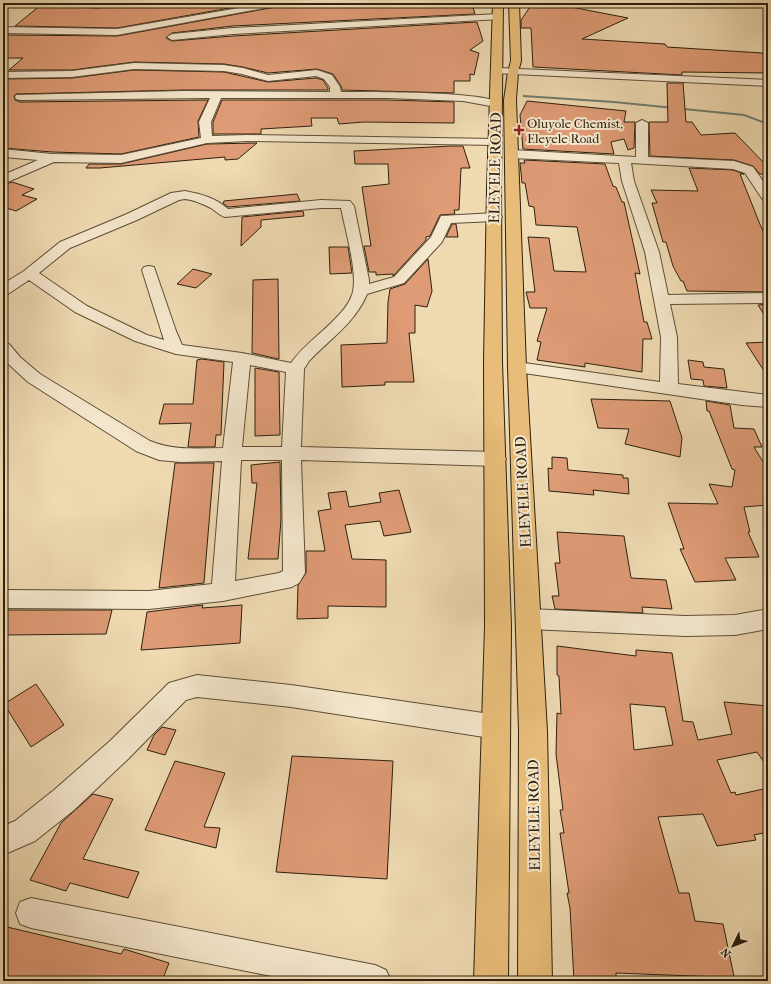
<svg xmlns="http://www.w3.org/2000/svg" width="771" height="984" font-family="'IM FELL French Canon',serif">
<style>
.lines{fill:none;stroke-linecap:round;stroke-linejoin:round}
.stream{fill:#6e7d6d;fill-rule:evenodd}
.building{fill:#de9b75;stroke:#2c200e;fill-rule:evenodd}
.street-casing{stroke:#5d4e37;stroke-width:2}
.primary-casing{stroke:#2c200e;stroke-width:2}
.street{fill:#f5e7cd;fill-rule:evenodd}
.primary{fill:#e8bd79;fill-rule:evenodd}
.poi-dot{fill:#8f2418;stroke:#f5e7cd;stroke-width:1.5}
.labels{text-anchor:middle;stroke-width:4;stroke-linejoin:round;paint-order:stroke}
.far-poi-label{font-size:13px;fill:#2c200e;stroke:#f5e7cd;text-anchor:start}
.street-label{font-size:15px;fill:#2c200e;stroke:#f5e7cd}
</style>
<rect width="100%" height="100%" fill="#efdab2"/>
<filter id="stains"><feTurbulence type="fractalNoise" baseFrequency=".005" numOctaves="4"/><feColorMatrix values="0 0 0 0 .2 0 0 0 0 .09 0 0 0 0 .02 0 0 0 .5 -.17"/></filter>
<radialGradient id="worn" r=".72"><stop offset=".6" stop-color="#630" stop-opacity="0"/><stop offset="1" stop-color="#630" stop-opacity=".3"/></radialGradient>
<g class="lines">
<!-- stream -->
<path class="stream" d="M524,95l90,6 130,13 24,9v2l-24,-9 -130,-13 -91,-6v-2z"/>
</g>
<!-- building -->
<path class="building" d="M137,3h47l3,1 8,-1h63l-141,25 -102,-2 27,-22h11l5,2 39,2 35,-2z
M286,3h81l-3,2 94,-2 1,1h13l3,10 -242,12 -61,7 -6,5 6,3 61,-5 244,-14 6,19 -13,9 9,3 -5,22 -4,-1v7h-16v12l-112,-3 -1,-4 -8,-12 -16,-5 -49,4 -25,-6 -19,-3 -90,-2 -62,8h-63l14,-12h-20l1,-23 113,1 164,-30z
M532,4l34,2 62,12 -46,21 83,5 2,3 95,6 6,8v12l-86,-1v3l-149,-8 -2,-39h-10v-8z
M134,70l90,2 44,10 48,-4 7,2 5,8v2h-145l-167,4 -2,2 1,4 5,2 188,-2 -10,21 1,16 -78,17 -69,-2 -49,-4v-69l69,-1z
M667,83h16l3,39h6l9,13 34,-2 33,34v7h-8l-7,-8 -19,-6 -84,-4 -1,-34h19z
M222,100h166l66,2v21l-90,-1 -25,2 -2,-6h-26l1,8 -51,3v5h-48v-12z
M527,101l99,10 -2,11h11l-1,26 -6,2 -4,-11 -13,3 3,12 -91,-5 -3,-34z
M257,143l-19,16 -13,1v-3l-125,11h-14l3,-4h32l86,-20z
M451,146h12l7,22h-9l-2,42h-5l1,4 -15,1 -10,21 -4,1v3l-33,36v-2l-17,1v-3h-7l-5,-26h7l-9,-59 27,-3 -1,-20h-33l-1,-13z
M524,160l81,4 8,22 3,1 6,15h2l16,72 -5,-1 9,49h3l5,17h-9l-1,33 -57,-9v4l-48,-7 4,-18 -4,-1 10,-33h-17l-4,-16h9l-7,-55 21,1 5,33 32,1 -9,-45 -41,-2 -2,-18 -5,-1 -4,-23h-3l-2,-20h5z
M689,168l44,2 11,4h-4l19,48 5,11h4v59l-81,-1 -4,-10h-2l-8,-15 -7,-24h-3l-11,-39h5l-6,-13 47,1z
M12,182l22,7 -12,6 15,4 -21,12 -13,-4v-22z
M297,194l3,7 -72,6 -5,-4 1,-2z
M303,211l1,5 -43,4v7l-20,19 1,-29z
M452,224h4l2,13h-12z
M329,247h19l4,26 -22,1z
M428,259l4,32 -5,16 -12,-2v28h-6l5,49h-29v3l-43,2 -1,-42 46,-2 1,-41 2,-13 15,-5z
M193,269l19,5 -16,14 -19,-4z
M278,279l1,80h-1l-26,-6 1,-73z
M768,304v17l-10,-16z
M768,342v35l-22,-34z
M202,359l22,3 -3,73h-5l-1,12h-27l3,-24 -32,1 5,-20h29l4,-44z
M688,360l15,2 1,5 20,2 3,19 -23,-2 -1,-6 -12,-1z
M255,368l24,4 1,63 -25,1z
M591,399l79,2 12,37 -2,19 -55,-13 4,-15 -31,-1z
M706,401l24,4 4,23 20,1 8,18h-8l14,23v35l-24,2 6,25h-2l11,25 -34,1 11,22 -41,2 -15,-33h4l-16,-46 50,1 -9,-20 23,3 3,-17 -3,-1 -23,-58h-2z
M552,457l15,1 1,12 55,5v3h5l1,16 -36,-4 1,5 -45,-4 -1,-23 4,1z
M280,462l1,57 -3,40h-30l9,-76h-5l-1,-18z
M175,463h39l-10,120 -45,5z
M399,490l12,42 -27,4 -4,-15 -35,4 7,34 34,1v47l-58,-1v12l-31,1 1,-34 8,-12v-22h19l-7,-40 13,-2 -3,-16 18,-2 3,16 32,-5 -2,-9z
M557,532l67,4 7,42 35,2 6,29 -30,-2 1,6 -88,-4 -3,-13h7l-4,-33h5z
M203,605l-1,3 40,-3 -2,38 -99,7 6,-38z
M3,610h109l-6,24 -103,1z
M557,646l79,10v-6l36,3 11,68 10,1 5,18 34,-6 -8,-32 44,4v62l-11,-16 -40,8 14,33 4,-1 1,3 32,-7v44l-14,3 2,5 -39,6 -14,-32 -45,3 21,76h10l6,28 28,3 12,57h-16v-4l-103,-4v8h-42l-4,-73 -3,-15h2l-9,-60h4l-4,-23h3l-7,-56 1,-41 4,1 -2,-38 -2,-1zM630,704l35,3 8,38 -39,5z
M36,684l28,41 -33,22 -27,-43z
M162,727l14,3 -11,25 -18,-5 7,-15z
M292,756l101,5 -6,118 -111,-7z
M175,761l50,12 -21,54 16,1 -4,20 -71,-18z
M93,794l20,5 -30,60 56,13 -11,26 -58,-15 -4,8 -36,-11 31,-57z
M3,926l118,28 3,-5 45,14 -7,18h-159z"/>
<g class="lines">
<defs>
<path id="street" d="M54,3h82l-4,2 -35,2 -39,-2z
M267,3h18l-4,2 -164,30 -114,-2v-6l114,2z
M498,14l3,1 1,2 -1,2 -268,15 -61,6 -5,-3 5,-3 61,-6z
M134,63l90,2 19,3 25,7 49,-5 15,5 8,12 1,5c23,0 150,-1 160,12l-5,3 -33,-6 -75,-3h-167l-10,24 1,14 36,-1 247,4 4,1 2,2 -2,2 -4,1 -247,-4 -41,2 -86,20 -67,-1 -51,22v-9l35,-15 -35,-3v-8l49,5 69,1 80,-17 -2,-16 11,-24 -190,2 -4,-1 -1,-2 1,-2 167,-4 147,1v-5l-6,-8 -8,-3 -48,5 -26,-7 -18,-3 -90,-2 -62,8 -69,1v-6l69,-1z
M497,68l271,12v6l-274,-13 -2,-2z
M642,120l6,3v34l86,4 19,6 15,21v13l-5,-1 -18,-27 -12,-4 -102,-6 3,18 25,71 9,43 100,-2v10l-98,1 7,33 1,47 90,11v12l-26,-2 -225,-33 -6,-1 -2,-4 2,-4 6,-1 143,20 1,-45 -16,-85 -23,-71 -3,-18 -107,-5 -4,-1 -2,-3 2,-3 4,-1 124,7v-34z
M185,191c16,3 31,7 43,18l93,-9 29,1 4,5 15,74v4l25,-7 37,-40 10,-21 54,-3 5,1 2,3 -2,3 -5,1 -44,2 -9,19 -38,41 -37,11c-12,29 -37,45 -58,67l-5,8 -3,78 195,5 7,2 3,5 -3,5 -7,2 -195,-6 4,113 -6,10 -7,4 -69,14 -74,8 -146,-1v-18l146,1 63,-7 10,-123 -41,1 -22,-2 -23,-9 -108,-69 -25,-23v-16l6,1 11,13 20,17 110,67c23,10 48,7 73,7l10,-86 -57,-8 -41,-13 -60,-29 -46,-32 -21,14 -5,2v-12l21,-13 36,-29 67,-28 44,-21zM185,199c9,1 18,5 26,9 5,3 8,7 14,9l96,-9h20c4,21 18,68 11,87 -4,11 -12,19 -20,27 -14,14 -30,25 -41,41l-49,-10 -60,-8 -6,-14 -22,-64 -5,-1 -5,1 -2,3 22,70 -17,-5 -60,-29 -48,-33 31,-25 67,-28 42,-20zM250,365l36,7 -4,75h-40zM241,460h41l1,111 -4,2 -44,8z
M529,609l156,7 50,-1 33,-6v20l-33,6 -50,1 -156,-7 -8,-3 -4,-7 4,-7z
M197,675l94,10 206,30 9,4 4,8 -4,8 -9,4 -206,-32 -94,-10 -11,3 -58,59 -54,51 -39,31 -32,14v-29l12,-5 39,-31 56,-49 59,-58z
M31,898l344,67 11,5 5,11h-95l-265,-53 -11,-4 -4,-11 4,-11z"/>
<path id="primary" d="M493,3h10l-2,185 1,174 9,264 -3,355h-34l11,-355 -1,-264 3,-174z
M509,3h10l2,58 -3,11 -2,28 10,267 21,364 5,250h-34l1,-250 -11,-364 -4,-267 4,-28 3,-11z"/>
</defs>
<!-- street casing -->
<use href="#street" class="street-casing"/>
<!-- primary casing -->
<use href="#primary" class="primary-casing"/>
<!-- street -->
<use href="#street" class="street"/>
<!-- primary -->
<use href="#primary" class="primary"/>
</g>
<!-- markers -->
<path class="poi-dot" d="M517 124h4v4h4v4h-4v4h-4v-4h-4v-4h4z"/>
<g class="labels">
<!-- far-poi labels -->
<g class="far-poi-label">
<text x="527" y="128">Oluyole Chemist,<tspan x="527" dy="15">Eleyele Road</tspan></text>
</g>
<!-- street labels -->
<g class="street-label">
<text transform="translate(495 168) rotate(-89)" y="5">ELEYELE ROAD</text>
<text transform="translate(523 492) rotate(-93)" y="5">ELEYELE ROAD</text>
<text transform="translate(534 815) rotate(-91)" y="5">ELEYELE ROAD</text>
</g>
</g>
<!-- margin -->
<rect width="771" height="984" fill="none" stroke="#efdab2" stroke-width="16"/>
<rect x="4" y="4" width="763" height="976" fill="none" stroke="#2c200e" stroke-width="2"/>
<rect x="8" y="8" width="755" height="968" fill="none" stroke="#2c200e"/>
<!-- north arrow -->
<g transform="translate(733 946) rotate(227)" stroke="#f5e7cd" stroke-width="3" paint-order="stroke">
<path d="M0-3L7 15L0 10L-7 15Z" fill="#2c200e"/>
<text y="-6" font-size="11" font-weight="bold" text-anchor="middle" fill="#2c200e">N</text>
</g>
<rect width="100%" height="100%" filter="url(#stains)"/>
<rect width="100%" height="100%" fill="url(#worn)"/>
</svg>
